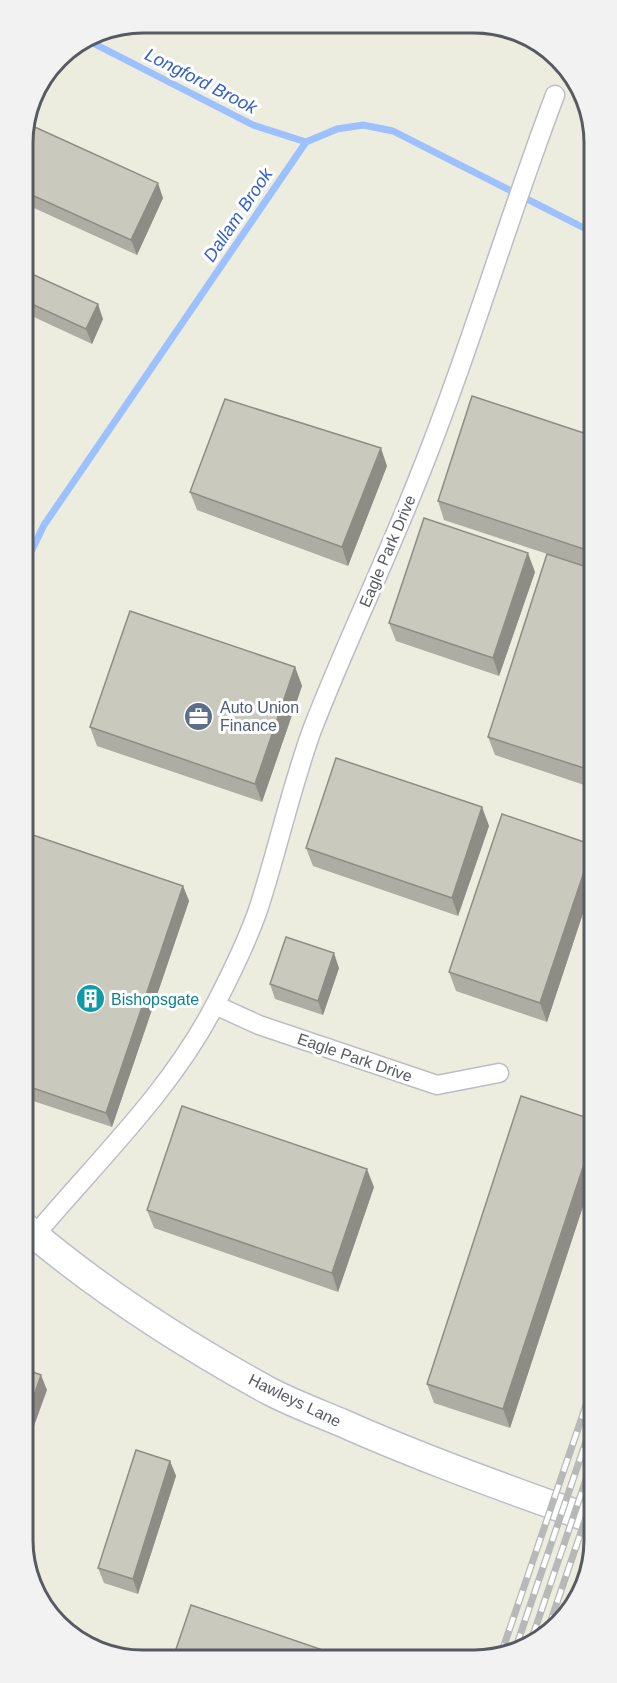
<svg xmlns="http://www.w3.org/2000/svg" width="617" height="1683" font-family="Helvetica,sans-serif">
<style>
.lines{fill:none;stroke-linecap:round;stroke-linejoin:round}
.stream{stroke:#9dc0ff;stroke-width:7}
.street-casing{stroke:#bcbdc4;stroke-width:21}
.secondary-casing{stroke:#bcbec7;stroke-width:30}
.street{stroke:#fff;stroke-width:18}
.secondary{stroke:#fff;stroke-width:27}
.rail-casing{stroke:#b7b8b8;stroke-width:7}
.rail{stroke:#fff;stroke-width:4.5;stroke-dasharray:14;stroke-linecap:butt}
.wall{fill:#aeada3}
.shaded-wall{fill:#8d8d85}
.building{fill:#cac9be;stroke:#8d8d85;stroke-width:1.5}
.labels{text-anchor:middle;stroke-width:6;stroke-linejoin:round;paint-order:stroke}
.street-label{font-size:16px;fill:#585a62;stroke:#fff}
.service-label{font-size:16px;fill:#4e5e75;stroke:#fff;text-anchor:start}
.culture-label{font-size:16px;fill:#0d838f;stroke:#fff;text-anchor:start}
.water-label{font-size:18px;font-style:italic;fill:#3560cc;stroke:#fff}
.rim{fill:none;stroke:#585a62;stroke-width:3}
</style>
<rect width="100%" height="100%" fill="#ededdf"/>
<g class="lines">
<!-- stream -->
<path class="stream" d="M85,39l168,86 53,17
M23,568l21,-43 262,-383 31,-13 26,-4 30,6 199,101"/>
<defs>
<path id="street" d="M215,1005l44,20 178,60 62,-12
M35,1235c62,-74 135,-143 180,-230 16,-31 33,-65 44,-98 19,-59 32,-119 53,-177 32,-83 71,-163 104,-246 52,-128 90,-260 139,-389"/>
<path id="secondary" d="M24,1226c75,64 159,118 245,165 23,12 47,21 71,31 83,37 168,67 254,98"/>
</defs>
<!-- street casing -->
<use href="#street" class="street-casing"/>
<!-- secondary casing -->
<use href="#secondary" class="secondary-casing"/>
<!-- street -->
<use href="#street" class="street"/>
<!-- secondary -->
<use href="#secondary" class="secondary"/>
<defs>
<path id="rail" d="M548,1629l46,-135
M532,1638l62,-182
M516,1647l78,-229
M500,1657l94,-275"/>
</defs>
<!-- rail casing -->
<use href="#rail" class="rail-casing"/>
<!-- rail -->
<use href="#rail" class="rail"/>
</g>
<!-- wall -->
<path class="wall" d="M23,135l140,63 -26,57 -114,-52z
M23,270l80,49 -11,25 -69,-32z
M593,436v133l-149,-49 -6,-19z
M387,466l-39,100 -151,-56 -7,-18z
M593,569v219l-98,-33 -7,-18z
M535,572l-36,104 -103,-35 -7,-18z
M295,667l7,19 -40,116 -165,-56 -7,-19z
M482,807l7,19 -31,90 -145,-50 -7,-18z
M593,845v38l-46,139 -91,-31 -7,-19z
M24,852l159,34 6,15 -77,226 -88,-29z
M339,968l-16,47 -48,-16 -5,-15z
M594,1120v53l-84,255 -76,-25 -7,-19z
M374,1187l-36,105 -184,-64 -7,-18z
M170,1461l6,15 -38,118 -34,-11 -6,-15z"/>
<!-- shaded-wall -->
<path class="shaded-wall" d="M158,183l5,15 -26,57 -6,-15z
M98,304l5,15 -11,25 -6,-15z
M381,448l6,18 -39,100 -6,-19z
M528,553l7,19 -36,104 -6,-18z
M295,667l7,19 -40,116 -7,-18z
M482,807l7,19 -31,90 -6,-18z
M593,845v38l-46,139 -7,-19z
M183,886l6,15 -77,226 -6,-14z
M334,953l5,15 -16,47 -5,-14z
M594,1134v39l-84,255 -7,-19z
M367,1169l7,18 -36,105 -6,-19z
M24,1294l4,9 -3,8z
M41,1375l6,15 -22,61v-30z
M170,1461l6,15 -38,118 -5,-15z"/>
<!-- building -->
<path class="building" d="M26,123l132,60 -27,57 -108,-49v-56z
M23,270l75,34 -12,25 -63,-29z
M472,396l121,40v116l-155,-51z
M225,399l156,49 -39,99 -152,-55z
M424,518l104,35 -35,105 -104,-35z
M547,554l46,15v202l-105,-34z
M130,611l165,56 -40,117 -165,-57z
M336,758l146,49 -30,91 -146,-50z
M502,814l91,31 -53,158 -91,-31z
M30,834l153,52 -77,227 -82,-28v-233z
M286,937l48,16 -16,48 -48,-17z
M521,1096l73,24v14l-91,275 -76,-25z
M182,1106l185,63 -35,104 -185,-63z
M25,1369l16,6 -16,46z
M136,1450l34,11 -37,118 -35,-11z
M191,1605l155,53h-173z"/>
<!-- icons -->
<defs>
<symbol id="office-disc" viewBox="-11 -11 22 22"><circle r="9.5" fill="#5c6f8a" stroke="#fff"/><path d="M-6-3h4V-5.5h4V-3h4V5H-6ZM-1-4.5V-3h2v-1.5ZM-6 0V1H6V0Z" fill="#fff"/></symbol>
<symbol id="building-disc" viewBox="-11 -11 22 22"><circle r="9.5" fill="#0f9aa8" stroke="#fff"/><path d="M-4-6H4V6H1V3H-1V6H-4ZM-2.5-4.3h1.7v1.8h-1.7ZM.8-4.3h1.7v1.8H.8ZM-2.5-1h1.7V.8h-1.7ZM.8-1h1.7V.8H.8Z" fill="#fff"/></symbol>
</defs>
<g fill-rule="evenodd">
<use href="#office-disc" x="182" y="700" width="33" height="33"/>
<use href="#building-disc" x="74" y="982" width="33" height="33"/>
</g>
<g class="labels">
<!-- street labels -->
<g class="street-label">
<text transform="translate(387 551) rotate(-67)" y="6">Eagle Park Drive</text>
<text transform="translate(355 1057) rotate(19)" y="6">Eagle Park Drive</text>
<text transform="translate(295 1400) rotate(26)" y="6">Hawleys Lane</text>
</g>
<!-- service labels -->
<g class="service-label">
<text x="220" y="713">Auto Union<tspan x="220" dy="18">Finance</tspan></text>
</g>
<!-- culture labels -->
<g class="culture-label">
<text x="111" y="1005">Bishopsgate</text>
</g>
<!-- water labels -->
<g class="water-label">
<text transform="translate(201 81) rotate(27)" y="6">Longford Brook</text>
<text transform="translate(238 215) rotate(-56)" y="6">Dallam Brook</text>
</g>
</g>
<!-- crop -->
<path d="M0 0H617V1683H0ZM143 33H474A110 110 0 0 1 584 143V1540A110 110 0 0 1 474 1650H143A110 110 0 0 1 33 1540V143A110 110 0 0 1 143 33Z" fill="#f2f2f2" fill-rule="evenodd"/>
<path class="rim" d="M143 33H474A110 110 0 0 1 584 143V1540A110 110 0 0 1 474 1650H143A110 110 0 0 1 33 1540V143A110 110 0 0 1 143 33Z"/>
</svg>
